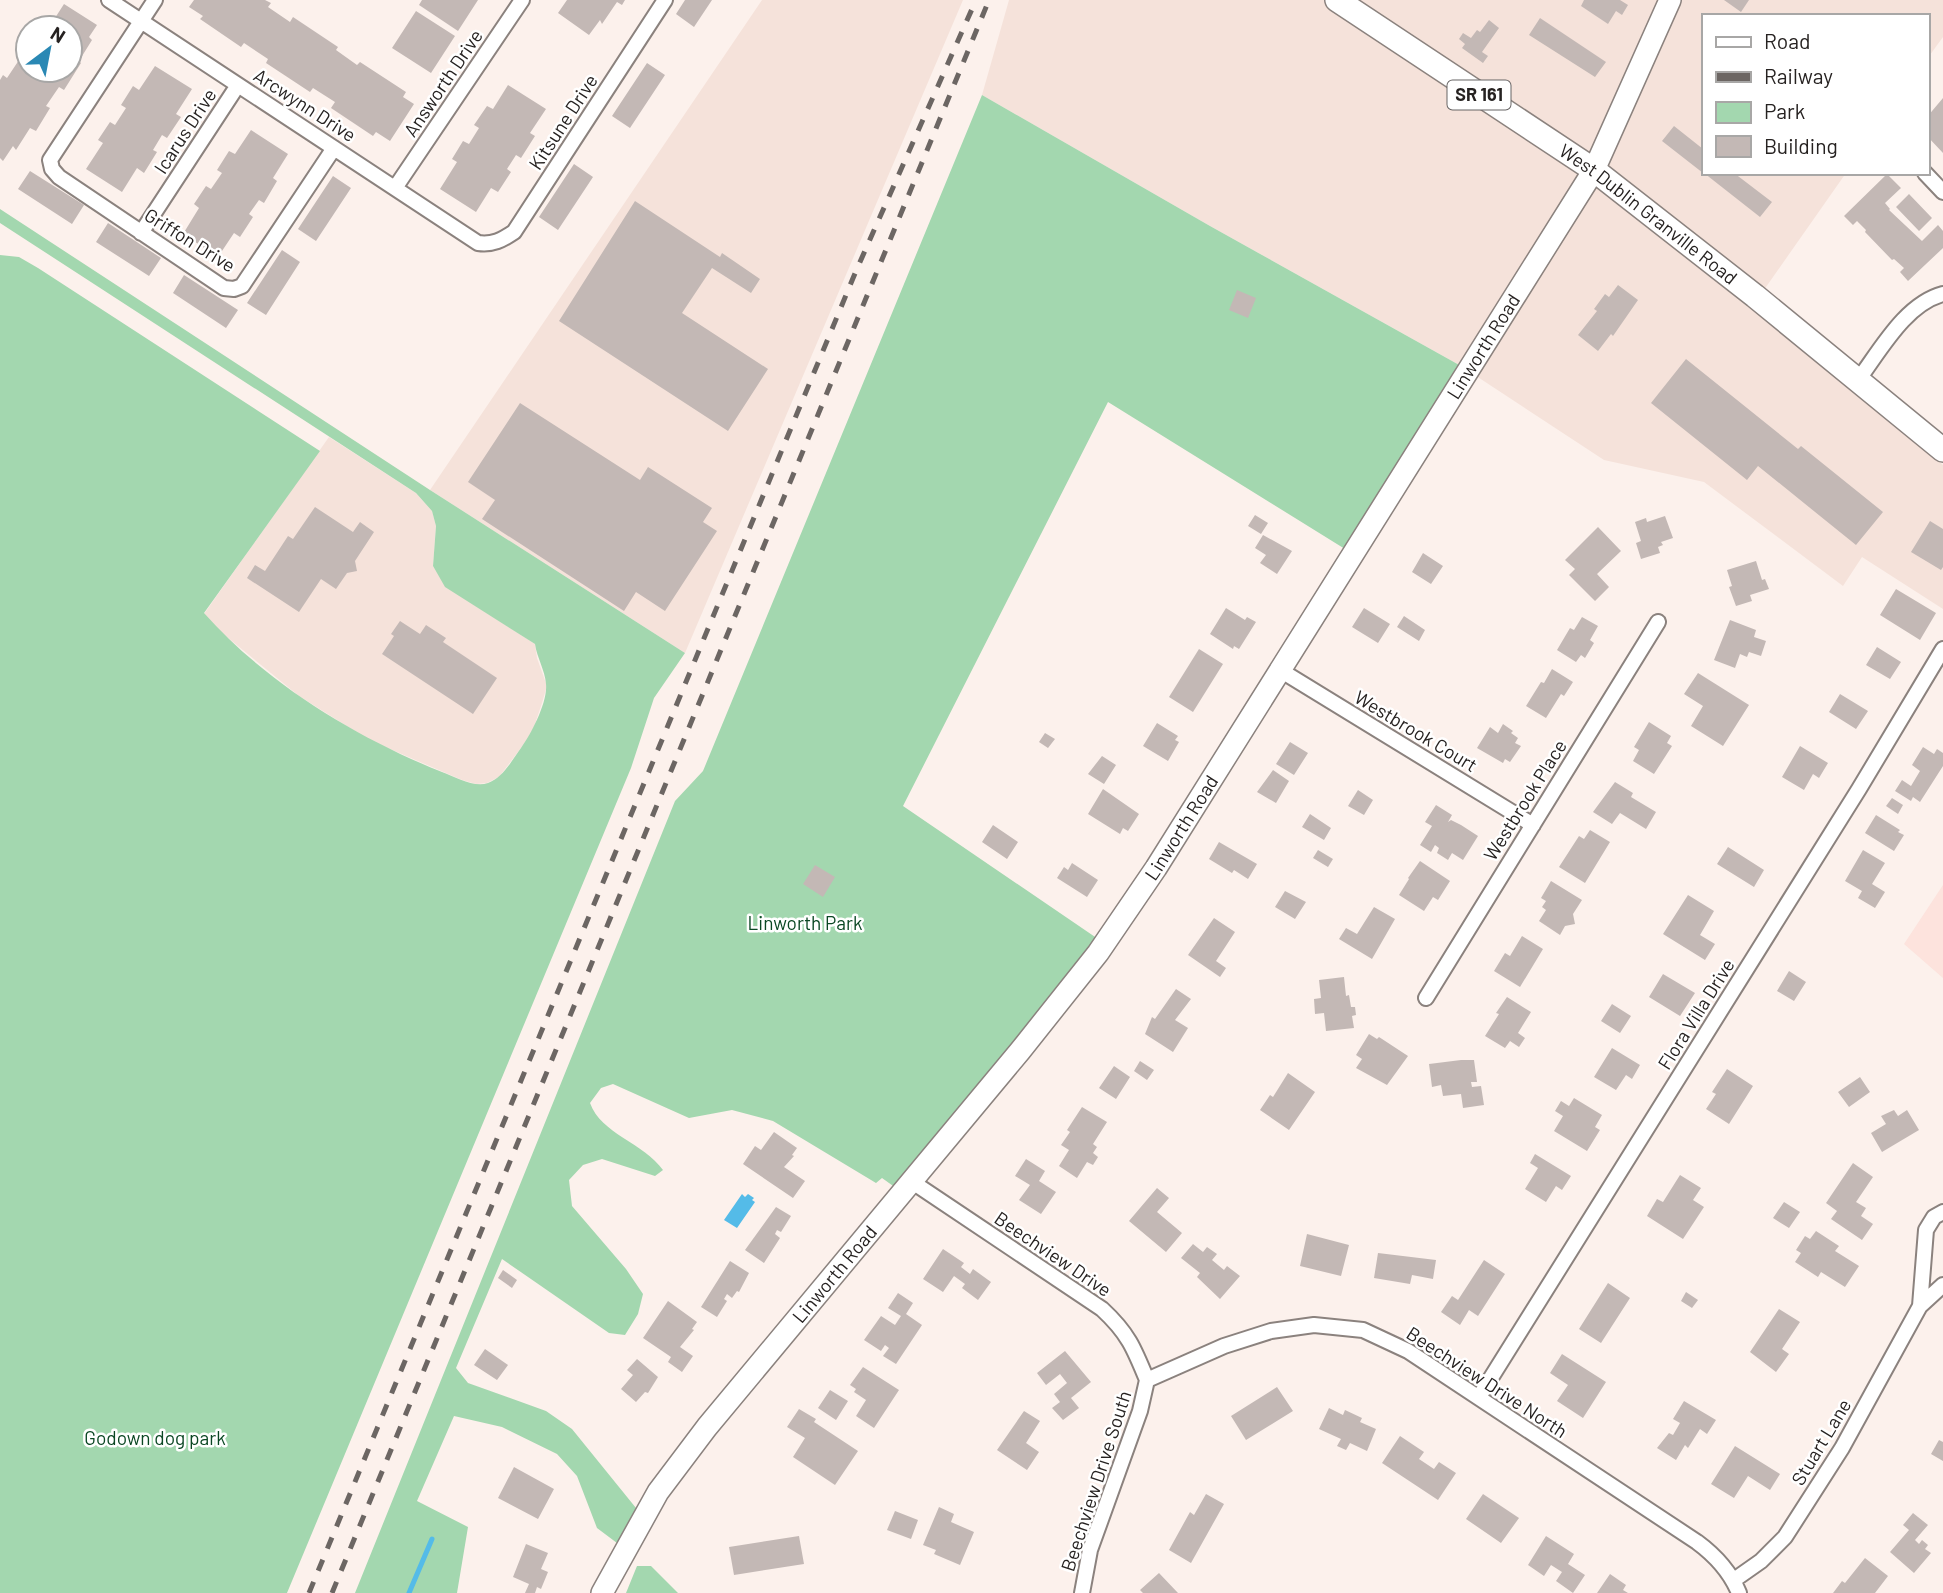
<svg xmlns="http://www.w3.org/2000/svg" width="1943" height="1593" font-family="Barlow,sans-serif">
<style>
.built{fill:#f5e2da}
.education{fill:#fde3dd}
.green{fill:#a3d7af}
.water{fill:#54bbe8}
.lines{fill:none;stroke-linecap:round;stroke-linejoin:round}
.stream{stroke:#54bbe8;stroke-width:5}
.building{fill:#c3b8b5}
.minor-casing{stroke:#8b827e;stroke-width:18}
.secondary-casing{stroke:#8b827e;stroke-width:24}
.primary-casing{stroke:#8b827e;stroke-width:26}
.minor{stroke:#fff;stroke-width:14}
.secondary{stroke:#fff;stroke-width:21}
.primary{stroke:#fff;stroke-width:23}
.rail{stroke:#6c6663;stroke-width:5;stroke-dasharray:12 12;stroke-linecap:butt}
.labels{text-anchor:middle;stroke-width:5;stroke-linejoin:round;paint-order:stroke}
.shield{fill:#fff;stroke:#676464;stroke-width:2}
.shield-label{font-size:18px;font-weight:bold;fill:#262221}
.street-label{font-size:19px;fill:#262221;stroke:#fff}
.park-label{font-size:19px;fill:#0a4723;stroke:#fff}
</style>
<rect width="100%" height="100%" fill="#fcf1ec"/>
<!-- built -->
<path class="built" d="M762,0h201l-278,653 -255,-163z
M1009,0h934v37l-16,22v-43h-224v157h143l-87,124 184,168v144l-81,-52 -19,29 -139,-104 -100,-22 -143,-94 -251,-140 -228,-131z
M329,437l87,56 16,18 4,15 -3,40 12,20 90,58 2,14 10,28 -5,17 -8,24 -10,17 -25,33 -12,6 -11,1 -14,-4 -93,-40 -70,-44 -77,-63 -18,-19z"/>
<!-- education -->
<path class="education" d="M1943,885v93l-39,-34z"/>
<!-- green -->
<path class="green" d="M982,95l228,131 251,140 -116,183 -237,-147 -205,404 198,135 -205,247 -14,-10 -6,5 -103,-62 -41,-11 -43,8 -76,-34 -12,4 -11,15c11,31 54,40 73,67l-8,6 -53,-17 -19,6 -14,15 3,26 54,63 17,25 -5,20 -13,21 -16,-2 -107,-74 -46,109 12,15 78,28 26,18 64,79 -19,35 -20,-15 -20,-52 -20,-22 -55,-27 -48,-11 -37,85 51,26 -11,66h-102l320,-792 28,-30z
M0,209l430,281 255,163 -31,45 -23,70 -344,825h-287v-1338l19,2 19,11 282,183 -116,162c62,70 153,125 238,159 14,5 32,16 46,11 15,-5 24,-23 33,-35 10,-14 27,-46 25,-64 -1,-14 -9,-26 -11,-40l-90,-57 -12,-21 3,-40 -4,-15 -16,-18 -416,-270z
M637,1566h14l27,27h-52z"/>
<!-- water -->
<path class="water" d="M742,1194l3,3 3,-3 6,4 -2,2 3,2 -18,26 -13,-8z"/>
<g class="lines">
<!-- stream -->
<path class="stream" d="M409,1593l23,-54"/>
</g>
<!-- building -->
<path class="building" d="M194,0h71l6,3 -3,4 22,15 3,-5 45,30 -2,3 21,15 3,-3 46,30 -3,5 11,7 -24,37 -14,-9 -3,4 -42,-28 4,-6 -22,-14 -3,4 -44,-29 2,-4 -24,-16 -3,4 -41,-28 3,-3 -14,-9z
M422,0h56l-20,31 -39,-26z
M567,0h58l-3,5 -5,-3 -15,22 -2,-4 -11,15 -31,-22z
M685,0h27l-18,27 -18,-13z
M1584,0h36l8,5 -6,10 -6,-4 -8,13 -27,-18z
M1724,0h25l-8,12z
M64,4l33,21 -8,12 3,3 -13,21 2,2 -17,27 -5,-3 -13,19 4,2 -14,23 -6,-3 -14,22 -3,-4 -10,15 -3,-3v-78l3,-5 4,3 12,-18 -3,-2 12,-18v30h42v-42h-28l8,-13 5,3z
M416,11l39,25 -24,37 -39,-25z
M1540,18l66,44 -11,15 -66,-42z
M1489,20l10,8 -17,24 6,4 -5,7 -21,-15 3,-4 -6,-5 4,-6 8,5 6,-8 3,2z
M647,63l18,12 -35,53 -18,-12z
M155,66l37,23 -16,25 5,3 -14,21 -5,-3 -9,15 4,2 -13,21 -7,-5 -15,24 -36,-23 17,-26 -5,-3 12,-18 5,3 11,-17 -5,-3 12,-19 6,4z
M508,85l38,24 -16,24 5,3 -14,22 -5,-3 -9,14 4,3 -13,20 -7,-4 -15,24 -36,-23 17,-27 -5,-3 11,-18 6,3 10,-16 -5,-3 13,-19 6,3z
M1943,98v55l-16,-17v-19z
M1674,126l29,23v24l-41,-32z
M251,130l37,24 -15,24 4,3 -13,22 -5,-3 -10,14 4,3 -13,20 -6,-4 -16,24 -35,-23 16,-26 -5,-4 12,-18 5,3 11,-16 -5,-3 12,-19 6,3z
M574,164l19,13 -35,53 -19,-13z
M30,171l54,34 -12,19 -54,-35z
M1704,173h30l38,29 -12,15z
M1887,174l14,14 -16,15 5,6 -1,1 33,31 16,-16 5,6v17l-35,33 -8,-9 4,-4 -10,-9 -2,1 -27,-28 1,-2 -9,-9 -4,4 -9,-9z
M333,176l18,12 -35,53 -18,-12z
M1909,194l23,24 -13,13 -23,-24z
M635,201l85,56 2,-4 38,26 -9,14 -39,-25 -30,45 86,56 -40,62 -169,-110z
M108,223l53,35 -12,18 -53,-34z
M282,250l18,12 -34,53 -19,-12z
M184,275l54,35 -12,18 -53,-35z
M1618,285l20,15 -25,36 -2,-2 -13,17 -20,-16 19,-24 -3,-2 11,-15 4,3z
M1237,290l19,8 -8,20 -19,-8z
M1686,359l112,90 3,-3 82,66 -27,33 -98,-79 -11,14 -96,-77z
M520,403l120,77 8,-13 64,41 -9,14 14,9 -52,80 -29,-19 -12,19 -142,-92 13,-19 -27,-18z
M315,507l38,25 7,-10 14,10 -19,29 2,10 -10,2 -11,16 -15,-10 -22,33 -52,-34 8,-13 10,6 23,-35 5,3z
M1255,515l13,8 -7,11 -13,-8z
M1665,516l8,22 -12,4 2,3 -5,2 2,6 -19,6 -5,-16 5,-2 -6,-19 11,-4 1,4z
M1930,521l13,8v38l-2,3 -30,-18z
M1598,527l23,24 -24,23 12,13 -14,14 -26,-26 6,-6 -10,-9z
M1263,535l29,16 -15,23 -17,-11 6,-8 -11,-7z
M1423,553l20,13 -12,18 -19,-12z
M1756,561l6,19 3,-1 4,10 -19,6 2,6 -16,5 -7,-19 3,-1 -5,-16z
M1896,589l40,24 -16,27 -40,-25z
M1226,608l19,12 2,-3 9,5 -17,27 -5,-3 -1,3 -23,-15z
M1364,608l26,16 -12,19 -26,-16z
M1404,616l21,14 -6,11 -22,-14z
M1582,617l16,9 -8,14 4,3 -9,15 -4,-3 -5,7 -19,-12 13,-22 4,2z
M1730,620l26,10 -2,7 12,4 -5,15 -12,-4 -2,5 -7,-3 -5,14 -21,-8z
M400,621l20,13 6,-9 20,13 -3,4 54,36 -24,36 -91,-60 12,-18 -3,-2z
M1877,647l24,15 -11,17 -24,-14z
M1199,649l24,15 -30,48 -24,-15z
M1552,669l21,13 -9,14 -3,-2 -15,24 -20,-12 15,-24 3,1z
M1698,673l51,32 -26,41 -32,-20 12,-20 -19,-12z
M1840,694l28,17 -12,18 -27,-17z
M1649,722l22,14 -4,7 5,3 -18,28 -21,-13 6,-11 -5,-3z
M1157,723l21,13 -3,4 4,2 -11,19 -25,-15z
M1503,724l10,7 -2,2 7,5 -3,5 6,3 -11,16 -5,-3 -2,4 -26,-15 13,-21 8,6z
M1045,733l10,6 -7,9 -9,-6z
M1290,742l18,11 -14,22 -18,-11z
M1800,746l28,17 -9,15 -6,-4 -9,16 -22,-13z
M1923,747l11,7 3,-5 6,4v13l-23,36 -7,-5 -2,4 -16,-10 7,-11 9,6 9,-15 -8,-6z
M1102,756l14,9 -12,19 -16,-10z
M1273,770l16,11 -13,22 -19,-11z
M1615,782l18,11 -2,4 25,15 -10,17 -26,-16 -8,11 -19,-12z
M1103,789l36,25 -11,17 -5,-3 -3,6 -32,-20z
M1358,790l15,10 -9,15 -16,-9z
M1892,798l11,7 -5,9 -12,-8z
M1436,805l16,10 -4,7 3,-2 10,5 17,11 -15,24 -11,-7 -4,7 -11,-7 2,-5 -4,-3 -4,7 -11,-7 12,-19 -7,-4z
M1310,814l21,14 -7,12 -22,-13z
M1876,815l24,15 -2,2 6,3 -10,16 -29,-18z
M993,825l25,17 -11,17 -25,-17z
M1590,830l20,12 -25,41 -26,-16 20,-31 5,3z
M1219,842l38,22 -9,15 -14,-9 -2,3 -23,-14z
M1728,847l36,23 -10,17 -37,-23z
M1318,850l15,9 -5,8 -15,-9z
M1863,850l22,13 -13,21 13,8 -10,16 -17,-10 4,-7 -17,-10z
M1420,861l30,20 -12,19 -5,-3 -9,14 -25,-16 10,-16 -1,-1z
M1072,863l26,17 -11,17 -30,-19 7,-11 4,3z
M815,865l20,12 -12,20 -20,-13z
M1551,881l31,19 -9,14 2,10 -10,2 -5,9 -21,-14 7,-11 -4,-3 4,-6 -5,-3z
M1285,891l21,11 -11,17 -20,-12z
M1688,895l26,16 -14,24 15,9 -10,16 -42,-26z
M1374,907l21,12 -23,40 -33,-20 7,-11 11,6z
M1214,918l21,14 -19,29 10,7 -6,9 -32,-22z
M1522,936l21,13 -23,38 -26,-16 11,-18 5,3z
M1789,971l17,11 -12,19 -17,-10z
M1663,974l32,19 -15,23 -31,-19z
M1344,977l2,19 3,-1 2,12h4l1,8 -4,1 2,12 -28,3 -2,-18 -9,1 -1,-15 7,-1 -2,-18z
M1176,989l15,10 -16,21 13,8 -15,24 -28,-18 7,-17 3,2z
M1507,997l24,15 -13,21 7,5 -6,9 -9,-6 -5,7 -20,-12 14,-22 -3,-1z
M1612,1004l19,12 -11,17 -19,-12z
M1369,1034l8,5 2,-2 29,19 -21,29 -31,-17 6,-9 -6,-4z
M1612,1048l28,17 -8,14 -6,-4 -10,15 -22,-13z
M1461,1060h13l3,22h-6l1,5 9,-1 3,19 -21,3 -2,-14 -18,2 -2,-11 -9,2 -3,-23z
M1140,1061l14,9 -7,10 -13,-9z
M1114,1066l16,11 -14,22 -17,-11z
M1727,1069l26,17 -24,38 -23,-15 10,-15 -4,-2z
M1288,1073l27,19 -26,38 -29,-20 10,-15 3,2z
M1860,1077l10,15 -21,15 -11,-15z
M1574,1098l28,17 -7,12 5,3 -13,21 -33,-20 9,-15 -8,-5 6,-10 8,5z
M1082,1107l25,15 -14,22 4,3 -4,6 5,4 -5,8 -6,-3 -10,16 -18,-12 10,-16 -8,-5 9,-13 -3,-2z
M1894,1110l4,6 9,-6 12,20 -37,22 -11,-19 15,-9 -5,-8z
M774,1132l23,16 -5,7 2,1 -10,11 21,14 -12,17 -50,-34 12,-18 6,4z
M1535,1154l36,22 -9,14 -6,-4 -10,16 -21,-13 13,-21 -8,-5z
M1026,1159l19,12 -6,10 17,11 -15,22 -22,-14 11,-15 -15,-9z
M1853,1163l20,14 -17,25 10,6 -5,8 12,8 -11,16 -31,-21 6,-8 -11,-8z
M1680,1175l21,13 -8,12 11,7 -21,32 -36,-23 10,-17 6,3z
M1157,1188l12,10 -12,14 25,21 -16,19 -37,-31z
M1784,1202l16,10 -11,16 -16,-10z
M776,1207l15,9 -10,16 -4,-2 -2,4 5,4 -16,25 -19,-13z
M1816,1231l23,15 -4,5 24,15 -14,21 -24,-15 -3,5 -23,-15 6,-9 -5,-3 9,-14 5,3z
M1307,1234l42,11 -8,31 -41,-10z
M1193,1244l10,8 4,-5 10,7 -5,6 12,10 3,-4 13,10 -20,23 -23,-22 3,-4 -19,-15z
M943,1249l21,14 -3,4 9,7 3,-5 18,13 -13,18 -16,-12 3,-4 -11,-8 -11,16 -20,-13z
M1378,1253l58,7 -3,19 -21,-4 -2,9 -36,-6z
M1484,1260l21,14 -27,42 -9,-6 -9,15 -19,-13 11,-16 6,4z
M730,1261l19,12 -10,19 -2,-1 -5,7 -5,-4 -3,5 3,2 -10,16 -16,-10z
M503,1270l14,10 -5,8 -14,-10z
M1608,1283l22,15 -29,45 -22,-14z
M1686,1292l12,8 -6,8 -11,-7z
M898,1293l15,10 -7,11 16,11 -26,39 -13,-8 6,-8 -4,-3 -4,6 -17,-11 17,-24 14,9 6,-9 -13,-8z
M668,1301l29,21 -5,7 2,1 -14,17 13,9 -11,16 -14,-10 3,-5 -28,-19z
M1779,1309l21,13 -18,27 7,5 -13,18 -26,-20z
M485,1349l23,16 -11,15 -23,-15z
M1065,1351l26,31 -20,16 8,10 -16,12 -11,-12 8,-6 -6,-8 13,-11 -7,-9 -14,11 -9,-12z
M1562,1354l44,28 -23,36 -26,-17 11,-16 -18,-12z
M637,1359l21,18 -10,16 -3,-1 -9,10 -15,-13 12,-14 -6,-5z
M863,1367l36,23 -25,38 -18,-12 10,-16 -12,-8 2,-3 -6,-4z
M1277,1387l16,24 -47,29 -15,-24z
M830,1390l18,11 -12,19 -18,-12z
M1684,1401l32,19 -9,14 -7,-5 -12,19 -3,-3 -9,15 -19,-12 12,-15 4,2 7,-12 -7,-4z
M1329,1408l14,7 2,-5 17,8 -2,4 16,7 -9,22 -17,-8 -4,7 -9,-4 4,-7 -22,-10z
M799,1409l17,10 -2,3 44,29 -23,34 -42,-28 12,-19 -18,-11z
M1024,1411l16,10 -14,22 13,9 -12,18 -30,-20z
M1400,1436l24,16 -5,7 15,10 5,-7 17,11 -18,27 -56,-37z
M1939,1440l4,2v19l-12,-7z
M1735,1446l45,28 -10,16 -22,-14 -14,22 -23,-14z
M514,1467l40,22 -16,30 -40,-21z
M1206,1494l18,10 -33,59 -22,-13 21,-38 4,3z
M1483,1494l36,24 -18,25 -35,-24z
M939,1507l15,7 -3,8 23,10 -14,33 -26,-11 2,-4 -13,-5z
M895,1511l23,9 -7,19 -24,-9z
M1913,1513l15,12 -13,15 4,4 3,-4 6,5 -3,4 6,4 -17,20 -24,-21 19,-22 -6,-5z
M799,1536l5,28 -70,11 -5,-28z
M1546,1536l28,18 -6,10 17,11 -12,18 -17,-12 6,-9 -11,-7 -7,11 -16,-11z
M526,1544l22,9 -7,16 7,3 -7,17 -4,-2 -2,6h-10l4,-9 -16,-7z
M1865,1558l23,18 -13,17h-42l9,-12 3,2z
M1159,1573l19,20h-35l-3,-3z
M1610,1574l16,11 -3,5 5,3h-31z"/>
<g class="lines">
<defs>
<path id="minor" d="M109,0l369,243c15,2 24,-3 36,-11l151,-232
M155,0l-105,160 2,9 7,8 165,111 10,1 8,-3 92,-138
M1925,173l18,19
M395,188l127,-188
M141,233l97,-148
M1858,380c22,-29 47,-76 85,-86
M1280,670l253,155
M1426,998l232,-376
M911,1181l191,128c26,24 32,39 45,71
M1920,1306l6,-76 8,-13 9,-5
M1147,1380l77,-34 47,-15 43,-6 49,5 45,21 289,191c19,14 33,29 42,51
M1479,1397l380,-608 84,-140
M1734,1580l27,-19 24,-24 57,-89 78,-142 23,-21
M1082,1593l8,-43 50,-139 7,-31"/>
<g id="secondary">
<path id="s1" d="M602,1593l56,-101 49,-65 313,-376 78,-98 58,-85 438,-698 76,-170"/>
</g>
<g id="primary">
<path id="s2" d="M1337,0l257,170 161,126 188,154"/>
</g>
</defs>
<!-- minor casing -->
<use href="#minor" class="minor-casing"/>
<!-- secondary casing -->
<use href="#secondary" class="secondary-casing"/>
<!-- primary casing -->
<use href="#primary" class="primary-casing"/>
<!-- minor -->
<use href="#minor" class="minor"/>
<!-- secondary -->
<use href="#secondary" class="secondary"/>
<!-- primary -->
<use href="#primary" class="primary"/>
<!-- rail -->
<path class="rail" d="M309,1593l547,-1322 120,-271
M332,1593l657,-1593"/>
</g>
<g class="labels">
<!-- shield labels -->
<rect class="shield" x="1447.5" y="80.5" width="63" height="29" rx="5"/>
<g class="shield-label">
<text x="1479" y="101">SR 161</text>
</g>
<!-- street labels -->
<g class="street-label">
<text transform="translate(443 83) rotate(-56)" y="7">Answorth Drive</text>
<text transform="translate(305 105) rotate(33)" y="7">Arcwynn Drive</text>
<text transform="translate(563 122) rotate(-57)" y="7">Kitsune Drive</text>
<text transform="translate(185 131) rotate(-57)" y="7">Icarus Drive</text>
<text dy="7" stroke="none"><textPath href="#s2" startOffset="378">West Dublin Granville Road</textPath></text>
<text transform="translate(190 240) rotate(32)" y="7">Griffon Drive</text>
<text dy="7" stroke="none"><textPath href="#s1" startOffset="1530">Linworth Road</textPath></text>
<text transform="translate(1416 731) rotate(31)" y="7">Westbrook Court</text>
<text transform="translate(1525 800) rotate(-58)" y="7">Westbrook Place</text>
<text dy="7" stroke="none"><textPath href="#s1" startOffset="962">Linworth Road</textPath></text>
<text transform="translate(1696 1014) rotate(-58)" y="7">Flora Villa Drive</text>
<text transform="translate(1053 1254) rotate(34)" y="7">Beechview Drive</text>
<text dy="7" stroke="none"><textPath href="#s1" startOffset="396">Linworth Road</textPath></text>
<text transform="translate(1487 1382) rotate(33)" y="7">Beechview Drive North</text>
<text transform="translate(1821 1442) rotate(-59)" y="7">Stuart Lane</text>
<text transform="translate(1096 1481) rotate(-72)" y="7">Beechview Drive South</text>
</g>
<!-- park labels -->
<g class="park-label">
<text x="805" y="930">Linworth Park</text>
<text x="155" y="1445">Godown dog park</text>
</g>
</g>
<!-- legend -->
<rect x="1702" y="14" width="228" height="161" fill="#ffffff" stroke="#a8a7a6" stroke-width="2"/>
<rect x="1716" y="37" width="35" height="10" fill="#ffffff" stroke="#a8a7a6" stroke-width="2"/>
<text x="1764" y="49" font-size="21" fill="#262221">Road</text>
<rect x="1716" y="72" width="35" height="10" fill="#6c6663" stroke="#a8a7a6" stroke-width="2"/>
<text x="1764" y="84" font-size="21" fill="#262221">Railway</text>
<rect x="1716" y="102" width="35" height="21" fill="#a3d7af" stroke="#a8a7a6" stroke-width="2"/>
<text x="1764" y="119" font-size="21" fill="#262221">Park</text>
<rect x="1716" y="136" width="35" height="21" fill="#c3b8b5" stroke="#a8a7a6" stroke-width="2"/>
<text x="1764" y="154" font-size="21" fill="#262221">Building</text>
<!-- north arrow -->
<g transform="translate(49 49) rotate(32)"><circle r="33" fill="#ffffff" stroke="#a8a7a6" stroke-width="2"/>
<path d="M0-5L12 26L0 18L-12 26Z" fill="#2a88b4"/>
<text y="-10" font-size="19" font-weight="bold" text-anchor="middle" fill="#262221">N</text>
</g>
</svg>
